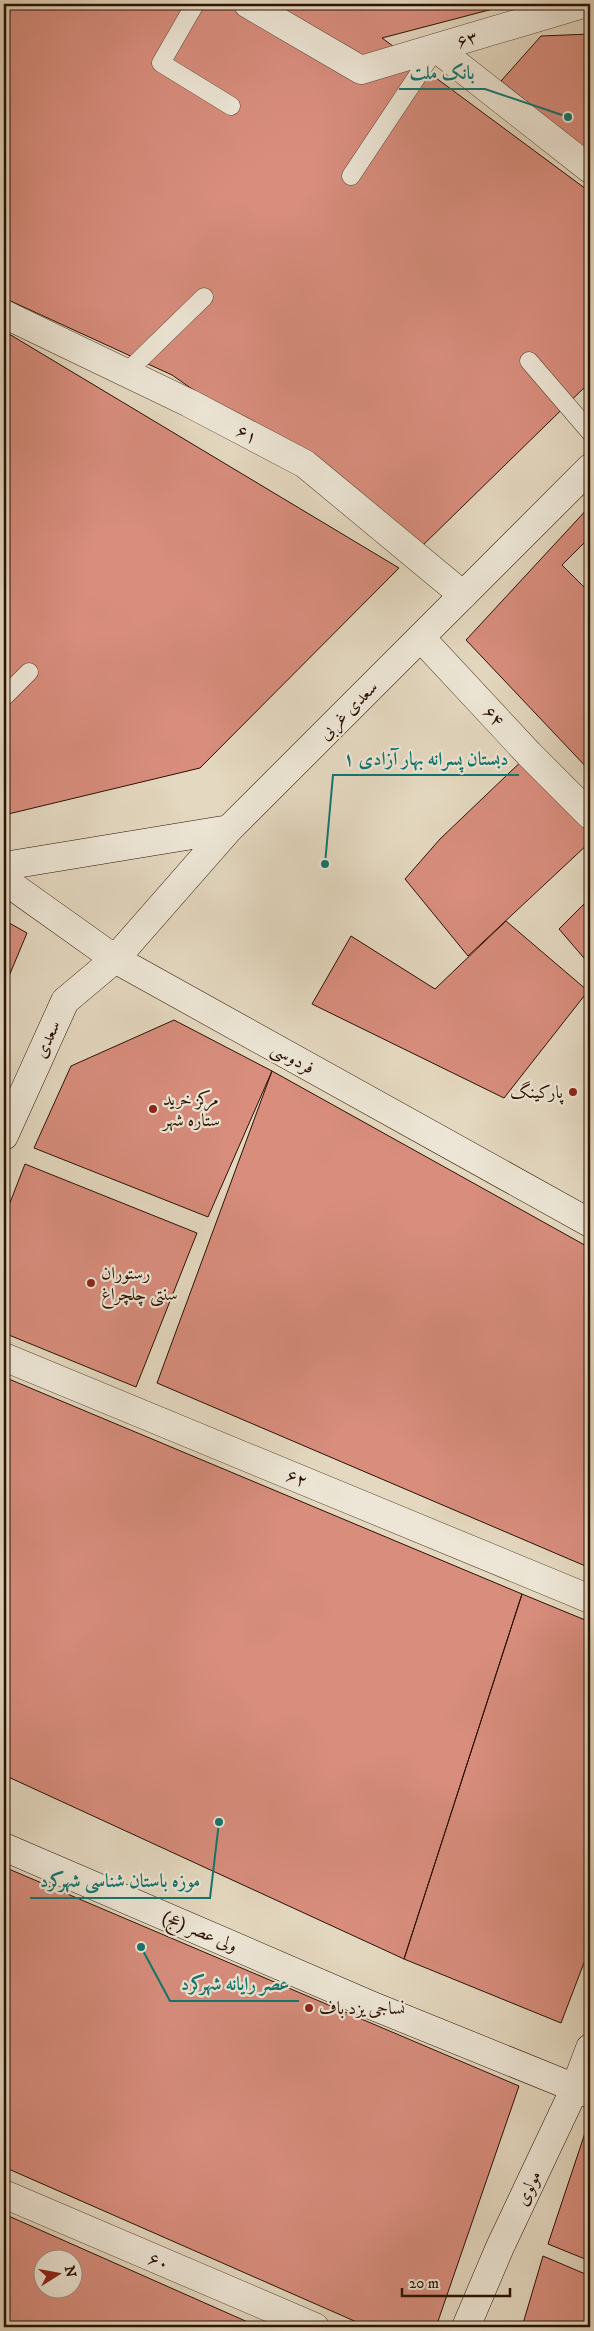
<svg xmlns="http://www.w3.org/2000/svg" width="594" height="2331" font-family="'IM FELL DW Pica',Amiri,serif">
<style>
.building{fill:#d88d7d;stroke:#2b1100;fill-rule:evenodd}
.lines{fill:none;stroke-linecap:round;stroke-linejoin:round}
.lane-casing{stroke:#594330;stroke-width:19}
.street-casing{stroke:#594330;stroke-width:29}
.secondary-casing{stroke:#2b1100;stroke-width:29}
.lane{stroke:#ede6d6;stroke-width:18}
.street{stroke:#ede6d6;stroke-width:28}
.secondary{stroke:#ede6d6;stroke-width:28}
.poi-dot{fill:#8f2418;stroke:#ede6d6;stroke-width:2}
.labels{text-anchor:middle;stroke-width:4.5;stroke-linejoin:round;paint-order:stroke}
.street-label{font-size:18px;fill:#2b1100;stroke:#ede6d6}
.poi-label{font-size:18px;fill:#2b1100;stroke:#ede6d6;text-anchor:start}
.leader{fill:none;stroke:#0f766e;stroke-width:2}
.callout-dot{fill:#0f766e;stroke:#ede6d6;stroke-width:2}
.callout-label{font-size:19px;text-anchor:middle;font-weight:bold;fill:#0f766e;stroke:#ede6d6;stroke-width:4.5;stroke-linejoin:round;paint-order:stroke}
</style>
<rect width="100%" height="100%" fill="#e4d8c0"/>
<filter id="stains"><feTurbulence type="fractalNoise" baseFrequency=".004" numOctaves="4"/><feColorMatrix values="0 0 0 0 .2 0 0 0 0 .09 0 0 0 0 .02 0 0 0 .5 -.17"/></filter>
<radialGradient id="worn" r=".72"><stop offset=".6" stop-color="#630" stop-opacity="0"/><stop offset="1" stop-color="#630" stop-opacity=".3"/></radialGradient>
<!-- building -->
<path class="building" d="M4,4h508l-130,34 208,154v190l-170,166 -248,-173 -168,-77z
M590,34v118l-89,-71 40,-45z
M4,331l395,237 -199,200 -196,47z
M590,506v265l-124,-131z
M590,537v56l-28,-28z
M529,754l61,73v15l-122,114 -63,-77 35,-40z
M590,898v67l-31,-36z
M4,920l23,13 -23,55z
M506,921l82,70 -84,107 -192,-94 39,-68 84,53z
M174,1020l98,51 -64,146 -174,-69 37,-82z
M272,1071l318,177v320l-433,-185z
M25,1164l172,69 -61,154 -132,-54v-115z
M4,1377l518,217 -118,365 -400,-184z
M522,1594l68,28v325l-29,76 -157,-64z
M4,1867l515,219 -83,241h-68l-364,-160z
M590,2118v143l-42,-17z
M4,2214l255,113h-255zM42,2258h30v30h-30z
M543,2256l47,20v51h-68z"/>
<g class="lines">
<defs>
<path id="lane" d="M195,4l-34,59 70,43
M351,176l85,-128
M529,361l61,71
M126,373l78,-76
M4,697l25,-25"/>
<path id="street" d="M248,4l113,66 222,-66
M436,48l154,121
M4,314l185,89 116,61 158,131
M421,638l108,116 61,61
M4,1357l586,242
M4,2194l311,133"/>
<path id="secondary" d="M4,866l225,-37
M4,880l111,79 475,264
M4,1136l61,-135 50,-42 114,-130 361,-361
M4,1847l369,159 217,88
M466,2327l34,-80 75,-159 15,-40"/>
</defs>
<!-- lane casing -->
<use href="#lane" class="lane-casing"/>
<!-- street casing -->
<use href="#street" class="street-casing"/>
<!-- secondary casing -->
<use href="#secondary" class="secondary-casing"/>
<!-- lane -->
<use href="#lane" class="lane"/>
<!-- street -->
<use href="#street" class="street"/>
<!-- secondary -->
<use href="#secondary" class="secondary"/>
</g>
<!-- markers -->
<g class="poi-dot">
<circle cx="573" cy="1092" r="5"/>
<circle cx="153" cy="1109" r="5"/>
<circle cx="91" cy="1283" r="5"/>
<circle cx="309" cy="2008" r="5"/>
</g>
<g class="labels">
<!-- street labels -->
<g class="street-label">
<text transform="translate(467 39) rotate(-17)" y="6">۶۳</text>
<text transform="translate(247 434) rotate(28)" y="6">۶۱</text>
<text transform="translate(348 710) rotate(-45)" y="6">سعدی غربی</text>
<text transform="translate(494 716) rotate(47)" y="6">۶۴</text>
<text transform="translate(47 1039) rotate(-65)" y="6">سعدی</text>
<text transform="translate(293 1058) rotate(29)" y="6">فردوسی</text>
<text transform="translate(297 1478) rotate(22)" y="6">۶۲</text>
<text transform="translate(200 1931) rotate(23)" y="6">ولی عصر (عج)</text>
<text transform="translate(528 2188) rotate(-65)" y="6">مولوی</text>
<text transform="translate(159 2261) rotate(23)" y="6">۶۰</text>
</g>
<!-- poi labels -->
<g class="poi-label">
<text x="563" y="1098" text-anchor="end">پارکینگ</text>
<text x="163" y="1105">مرکز خرید<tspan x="163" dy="21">ستاره شهر</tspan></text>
<text x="101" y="1279">رستوران<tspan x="101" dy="21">سنتی چلچراغ</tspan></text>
<text x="319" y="2014">نساجی یزد باف</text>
</g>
</g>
<!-- callouts -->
<path class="leader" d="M568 117L485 89H399M325 864L333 775H519M219 1822L210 1898H30M141 1947L170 2001H299"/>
<g class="callout-dot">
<circle cx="568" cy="117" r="5"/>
<circle cx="325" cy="864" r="5"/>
<circle cx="219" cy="1822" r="5"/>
<circle cx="141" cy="1947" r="5"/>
</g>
<g class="callout-label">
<text x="442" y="79">بانک ملت</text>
<text x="426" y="765">دبستان پسرانه بهار آزادی ۱</text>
<text x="120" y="1887">موزه باستان شناسی شهرکرد</text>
<text x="235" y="1990">عصر رایانه شهرکرد</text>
</g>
<!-- margin -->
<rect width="594" height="2331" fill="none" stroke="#e4d8c0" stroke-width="20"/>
<rect x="5" y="5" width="584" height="2321" fill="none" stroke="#2b1100" stroke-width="2.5"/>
<rect x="10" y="10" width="574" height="2311" fill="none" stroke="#2b1100"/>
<!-- north arrow -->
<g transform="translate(58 2274) rotate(79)"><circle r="24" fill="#ede6d6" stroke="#9f9180"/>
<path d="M0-4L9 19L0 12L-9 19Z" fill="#8f2418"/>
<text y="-8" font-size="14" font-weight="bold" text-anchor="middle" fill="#2b1100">N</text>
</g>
<!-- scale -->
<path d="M402 2288v8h108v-8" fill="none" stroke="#2b1100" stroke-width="2.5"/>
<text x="409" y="2288" font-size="15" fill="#2b1100" stroke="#ede6d6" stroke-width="4" paint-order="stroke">20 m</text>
<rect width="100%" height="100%" filter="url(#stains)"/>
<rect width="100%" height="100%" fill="url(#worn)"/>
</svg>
